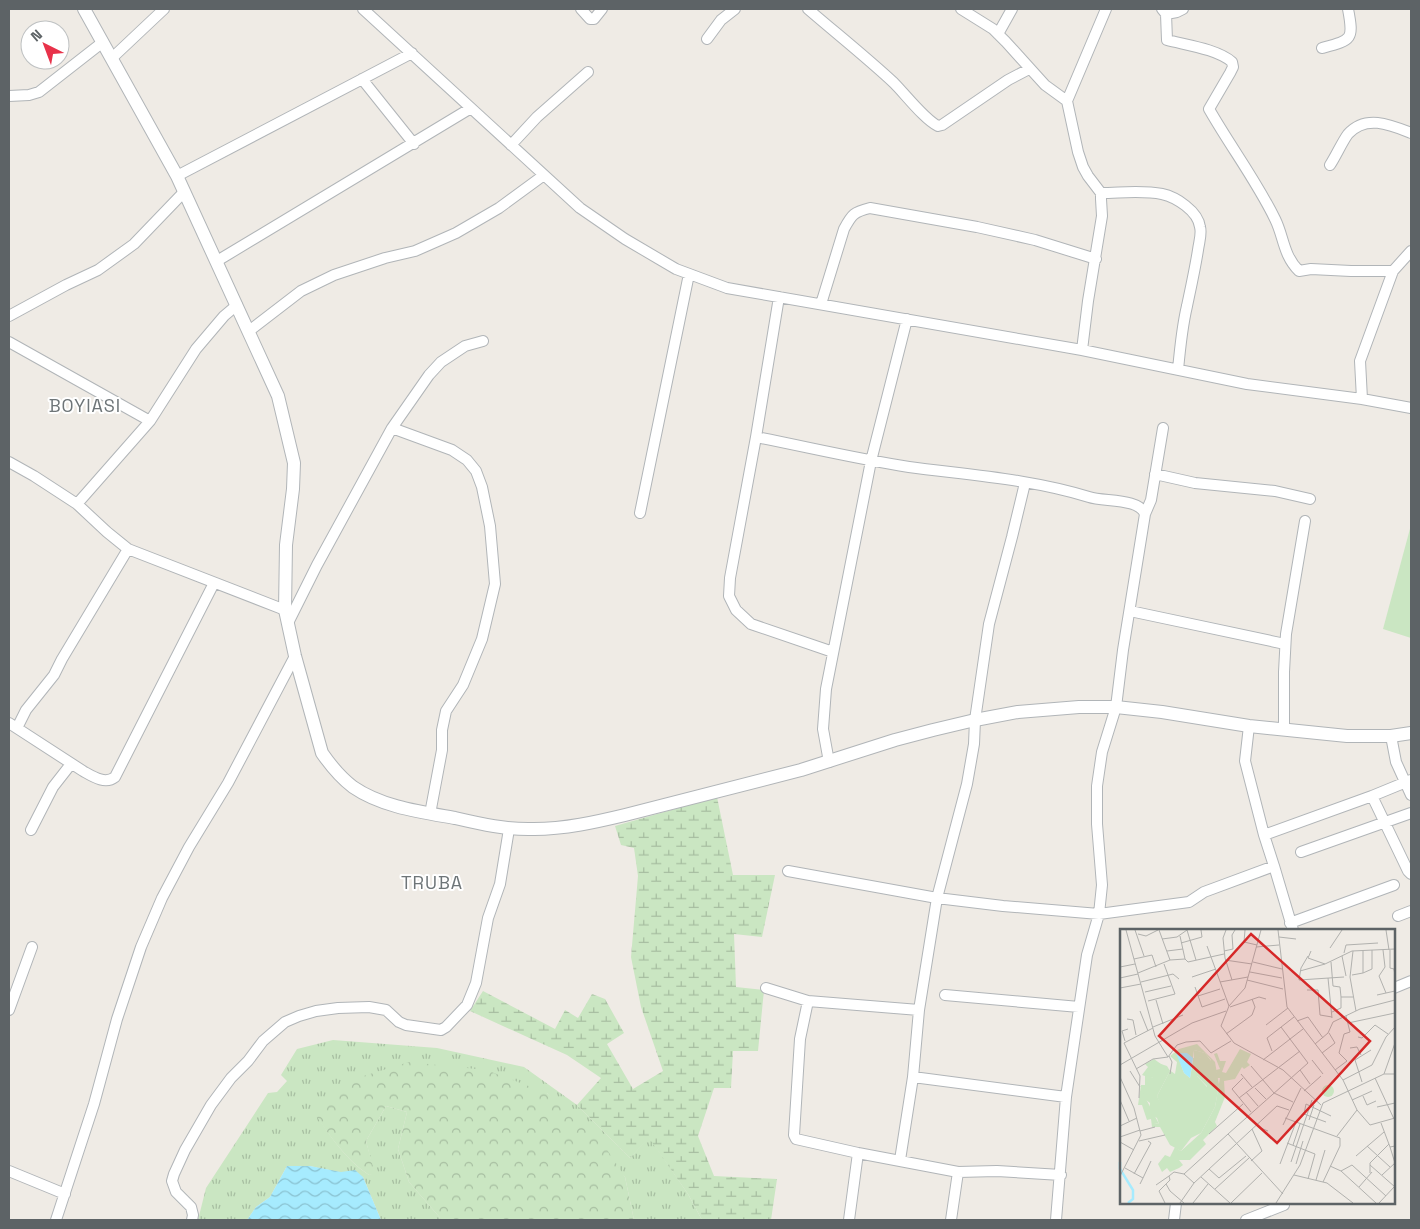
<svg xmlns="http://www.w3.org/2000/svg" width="1420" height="1229" font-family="'Space Grotesk',sans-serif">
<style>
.grass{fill:url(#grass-tufts)}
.forest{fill:url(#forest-crowns)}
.wetland{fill:url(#wetland-marsh)}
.pitch{fill:#cae6c2}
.water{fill:url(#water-waves)}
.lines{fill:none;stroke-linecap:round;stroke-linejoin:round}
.minor-casing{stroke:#b1b5b8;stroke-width:12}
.tertiary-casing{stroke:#b1b5b8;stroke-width:14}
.minor{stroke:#fff;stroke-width:10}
.tertiary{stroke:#fff;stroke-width:12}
.labels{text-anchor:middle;stroke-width:4;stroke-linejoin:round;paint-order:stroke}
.quarter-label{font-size:18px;letter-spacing:1px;fill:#6e7578;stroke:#fff}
.inset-river{fill:none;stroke:#a6ebfe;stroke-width:2.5}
.inset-road{fill:none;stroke:#b1b1ae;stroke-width:1}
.view{fill:#d62828;fill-opacity:0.15;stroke:#d62828;stroke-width:2.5}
.inset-edge{fill:none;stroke:#5d6366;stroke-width:2.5}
</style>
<defs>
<pattern id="grass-tufts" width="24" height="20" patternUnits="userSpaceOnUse" patternTransform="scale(1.25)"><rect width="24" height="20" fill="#cae6c2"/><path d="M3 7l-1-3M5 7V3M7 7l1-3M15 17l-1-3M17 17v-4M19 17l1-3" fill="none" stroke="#a7bea1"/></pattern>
<pattern id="forest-crowns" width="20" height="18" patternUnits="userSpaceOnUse" patternTransform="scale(1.25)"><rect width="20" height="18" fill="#cae6c2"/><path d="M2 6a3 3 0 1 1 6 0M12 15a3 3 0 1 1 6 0" fill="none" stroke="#a7bea1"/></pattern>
<pattern id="wetland-marsh" width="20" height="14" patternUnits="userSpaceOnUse" patternTransform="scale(1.25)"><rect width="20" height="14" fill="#cae6c2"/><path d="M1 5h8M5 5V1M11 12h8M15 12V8" fill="none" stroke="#a7bea1"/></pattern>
<pattern id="water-waves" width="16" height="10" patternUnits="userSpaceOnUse" patternTransform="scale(1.25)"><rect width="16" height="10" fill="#a6ebfe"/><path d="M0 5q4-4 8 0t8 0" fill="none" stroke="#8ac2d1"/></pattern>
</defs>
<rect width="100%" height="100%" fill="#efebe5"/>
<!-- grass -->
<path class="grass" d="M333,1040l104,8 87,19 53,38 53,53 19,-21 39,57 14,26h-68l-9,-43 -78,-84 -233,18c15,24 31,48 55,64l5,-2 -8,-32 20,-35 21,6 -9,37 11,33 33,38h-61l-18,-43 -53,-11h-23l-17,31 -14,10 -9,13h-49l8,-32 62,-95 9,-1 10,-11 -6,-6 16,-26z"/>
<!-- forest -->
<path class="forest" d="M409,1062l77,8 61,23 53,46 25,38 9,43h-192l-33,-38 -11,-33 9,-37 -21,-6 -20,35 9,33 -6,1c-24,-16 -40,-40 -56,-64l44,-33z"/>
<!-- wetland -->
<path class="wetland" d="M717,797l16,78h42l-13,62 -28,-3 2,53 28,3 -6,61h-25l-2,37h-17l-16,48 16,40 63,3 -6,41h-69l-14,-26 -39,-56 -19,20 -53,-53 24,-27 -34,-23 -97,-44 13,-20 72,38 10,-19 13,8 14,-24 13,5 19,34 -17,11 26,45 30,-18 -22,-64 -10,-50 7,-81 -4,-28 -13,-3 -6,-19z"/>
<!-- pitch -->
<path class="pitch" d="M1411,525v113l-28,-9z"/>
<!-- water -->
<path class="water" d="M287,1166h23l31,6 14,-2 8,7 18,43h-134l9,-13 14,-10z"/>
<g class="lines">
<defs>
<path id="minor" d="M363,9l217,199 45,31 51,30 51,19 355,62 165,34 115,15 49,9
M581,9l9,10h4l8,-10
M808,9c29,25 58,48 86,74 11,11 31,37 44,43l4,-1 66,-45 21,-11
M961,9l32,20 13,13 39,43 22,16
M1162,9l4,5 1,26c19,5 50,9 65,22l1,5 -3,6 -21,36c21,37 47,71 66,110 9,18 8,36 24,52l12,-2 40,2h42l-33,90 2,38
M1166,14l11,-2 6,-3
M998,34l14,-25
M707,39l14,-19 14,-11
M1322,48c30,-8 32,-8 26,-39
M112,58l52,-49
M362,79l52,65
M9,96l20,-1 10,-3 64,-50
M511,145l26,-28 51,-45
M1330,165c6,-9 12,-23 18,-31 18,-20 43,-9 63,-1
M177,176l235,-123
M1101,193c19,0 41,-3 61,1 14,3 36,17 38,33 2,7 -1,15 -2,23 -3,19 -7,37 -11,56 -5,21 -7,42 -9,64
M217,261l254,-153
M1393,271l18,-20
M779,297l-23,140 -26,141 -1,18 7,14 15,14 82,28
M821,304l23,-75c8,-15 10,-17 26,-21l107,19 58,13 61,19
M9,316l57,-31 32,-15 36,-26 50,-52
M249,331l52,-40 33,-16 51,-17 30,-7 41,-18 43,-25 45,-33
M9,342l141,79
M1082,350l6,-49 14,-85 -1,-17v-6l-13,-17 -5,-9 -5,-15 -11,-51 39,-92
M392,428l60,22 15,10 9,11 6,16 8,39 5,58 -13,55 -19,46 -17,26 -4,19v20l-12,64
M756,437c51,10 101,22 153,30 60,8 122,12 180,30 15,5 50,1 56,17l-22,136 -7,57 -14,45 -5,34v38l5,61 -3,29 -12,41 -21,142 -10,123
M9,462l25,14 43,28 30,28 21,17 157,61
M1155,474l40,9 80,8 35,8
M77,504l73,-83 46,-72 28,-33 13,-11
M640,513l49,-239
M1145,514l6,-14 12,-72
M1130,611l155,33
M288,623l29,-58 75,-137 37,-53 12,-13 24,-16 18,-5
M9,723l74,48c9,5 22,14 32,6l99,-194
M1249,726l-4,35 19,74 10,31 19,64
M17,728l9,-18 28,-35 8,-16 66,-110
M1284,730v-58l2,-38 19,-113
M1391,736l5,26 15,33
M829,762l-6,-33 3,-40 45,-228 36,-142
M1411,780l-39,16 36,75 3,3
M31,830l22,-43 18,-23
M1264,835l108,-39
M1301,852l110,-39
M788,871l149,27 66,8 96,8 90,-12 15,-10 70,-26
M1398,916l13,-5
M1290,923l104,-38
M766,988l42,13 111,9
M1394,988l17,-7
M945,995l134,12
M808,1001l-8,38 -6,96 2,4 62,14 100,19 39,-1 64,4
M9,1010l23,-63
M913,1077l153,20
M900,1160l13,-83 6,-67 18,-112 30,-114 7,-40 1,-24 14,-96 23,-87 13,-54
M9,1171l56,23
M56,1220l38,-116 23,-85 24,-72 21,-49 27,-51 39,-64 67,-127
M192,1220l1,-5 -2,-8 -15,-15 -4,-11 2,-7 11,-24 26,-45 20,-27 17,-17 15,-20 22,-19 14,-6 17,-5 22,-3 31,-1 17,3 13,12 7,3 35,5 5,-3 21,-22 9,-22 12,-65 12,-34 9,-55
M849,1220l9,-67
M951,1220l7,-48
M1174,1220l2,-17
M1246,1220l38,-15"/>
<path id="tertiary" d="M84,9l93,167 101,220 16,67 -1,26 -7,56 -1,65 10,46 27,97c9,13 18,24 31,34 29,20 68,25 102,31 26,6 52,12 79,11 31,0 62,-7 91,-14l176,-45 94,-30 38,-10 42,-10 43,-8 61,-5h37l46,5 87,14 98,10h44l20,-3"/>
</defs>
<!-- minor casing -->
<use href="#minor" class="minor-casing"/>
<!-- tertiary casing -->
<use href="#tertiary" class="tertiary-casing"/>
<!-- minor -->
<use href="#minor" class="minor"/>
<!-- tertiary -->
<use href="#tertiary" class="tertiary"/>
</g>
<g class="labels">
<!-- quarter labels -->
<g class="quarter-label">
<text x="85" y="412">BOYIASI</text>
<text x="432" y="889">TRUBA</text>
</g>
</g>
<!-- overview -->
<g transform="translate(1120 929)">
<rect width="275" height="275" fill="#efebe5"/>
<path d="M77,115l18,18 4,23 -4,22 -14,26 -10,5 -10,13 -11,-6 -10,-18h-8l-1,-8 -4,1 -5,-15h-4l3,-20h4v-9l-3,-1 6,-8 -3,-3 9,-5 21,15 2,-12 -7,-6 9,-7zM74,121l11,3 6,7 -4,27 -10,-11 4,-19 -8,1zM57,124l12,2 4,5 -3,18 -6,-5zM39,137l11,5 -13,25 6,16v14l-10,-3 6,1 -14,-27 5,-7v-13l3,1v-7z" fill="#cae6c2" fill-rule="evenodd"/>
<path d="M74,121l11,3 10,13v13l-7,8 -11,-11 -1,-13 5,-6 -7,3zM38,134l9,3 3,5 -13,25 9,18 -1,7 -2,5 -10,1v-4l6,1 -2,-6 -8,-5 1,-10 -9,-7 8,-6 -3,-16 7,4v-6h-4z" fill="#cae6c2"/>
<path d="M120,120l11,5 -4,8 3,3 -6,4 -2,-2 -7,12 -11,2 1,16 -10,25 2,4 -14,14 3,4 -16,16h-11l4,5 -4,3 -9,4 -3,-4 -5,4 -4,-8 7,-9 5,2 5,-10 6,4 20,-18 14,-26 5,-29h-3l-1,-8 4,-1 -6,-15 3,-1 3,8h6l-4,11 4,1z" fill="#cae6c2"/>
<path d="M202 162a6 6 0 1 1 12 0a6 6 0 1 1-12 0Z" fill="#cae6c2"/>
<path d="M56,124h11l6,5 -3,20 -6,-5z" fill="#a6ebfe"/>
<path class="inset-river" d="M0,233v7l13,21v9l-5,4"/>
<path class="inset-road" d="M6,1l29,106 13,21M15,1l9,26M39,1l11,30M67,1l9,30M106,1l-3,8 2,20 7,22M125,1l-1,12 13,3M141,1l-16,58 -16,18 -8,20 13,17 49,27 38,35M158,1l9,77 56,73 14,30 -20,26M266,1l3,20M18,5l8,2 12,-6M60,7l5,23M159,8l17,2M42,10l15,-2 10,-7M61,14l21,-6 -1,-7M87,17l22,60M136,18l23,-2M210,19l12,-18M263,21l2,17 -6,9 7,17M270,21v18l4,1 1,6M47,22l16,-2M104,22l9,-2 -1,-14 3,-5M191,22l-3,7 17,6 27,-13 43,-2M233,22l-3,26 6,34M224,24l2,-8 32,-2M188,27l-7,12 -2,12 45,-3M222,27l4,20M14,30l18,-4 4,12M105,31l27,4M133,33l29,7M211,33l2,24 7,1 1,10h12M0,38l15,-3M180,42l25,-7M130,43l32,6M18,44l32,-13 15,-1 3,3 36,-8M243,44l9,-4v-19M232,46l11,-2v-23M72,48l24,-8M0,49l18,-4M208,49l4,40M127,51l36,9M21,53l32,-8 6,5M100,53l28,-5M75,58l7,20 23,-8M0,59l21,-4M187,61h11l2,25 12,2M25,63l26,-6M257,66l18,-4M78,67l22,-7M36,71l7,24M28,72l27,-7 -11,-30M110,78l29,-10 7,2M20,82l8,20M212,83l9,-4v-11M7,90l6,1 3,15M177,92l11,-4 15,21M228,94l47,-10M146,96l22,-17M33,98l30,-12M161,98l27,36 -80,71 55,60M106,105l26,-19 3,-8 -3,-8M238,108l4,1 13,-13 13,9M5,112l-3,-10 6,-2M195,115l13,-11 5,-11 27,-13 35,-9M230,119l7,-1 4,8M152,122l-5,-13 27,-21M202,124l13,-10 -6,-10M49,127l3,6 -2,12M143,131l40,-31M192,131l11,14M0,136l72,-42 34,-12M131,137l23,27 19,9M16,140l17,-10 15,-2 9,-12 9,-3 14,-1 11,12 20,-12M180,141l10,14M215,141l12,-9 -8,-8 5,-19 6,-2 -4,-16M10,142l10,16M121,145l11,13M264,145l11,-31M0,148l14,31 7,27 -21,41M123,149l-11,11 19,23M255,149l19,41M223,151l29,-15 14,-28 9,-10M242,153l-7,-22 16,-10M135,159l11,11M184,162l17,-15M126,163l12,14M243,167l4,9 9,-4M19,169l1,-22 -16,-33 29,-15M119,169l61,-47M0,171l9,21M232,171l20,-9M257,178l18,-4M237,181l13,15 25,-7M127,186l11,12 10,4M165,189l55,20v8l-17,36M189,191l5,-15M206,193l-22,-8 2,-10 25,12M261,194l9,24 5,-1M163,196l18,-37M0,197l17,-8M20,202l15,-4M89,205l34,-30M0,208l20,-7M19,212l26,-6M0,213l14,8M167,214l28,11 -7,25M173,216l7,-21M247,217l23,21M270,218l5,16M236,227l28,-24M131,232l11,-10 -10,-22M171,233l21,-62M160,235l16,-42M176,235l7,-23M250,236l25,22M210,237l11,5 35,32M5,239l18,10 -3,6M89,240l10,9 27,-22M221,242l11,-6 34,31M250,244v-10l19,-19M14,245l17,-31 -3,-2M64,245l44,-40M174,246l33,8 26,20M262,246l13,-12M49,247l5,-4 10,2 10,9M81,248l29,26M23,249l8,-17M196,251l9,-30M36,256l13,-9 1,4 -4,4 4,7 14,12M239,258l13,-15M95,260l34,-31M45,274l-6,-12 7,-7M60,274l14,-20 83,-77 12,4M73,274l15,-19M111,274l31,-30M156,274l24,-38 23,-62 61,-29h11M259,274l16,-17"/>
<path class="view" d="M131,5l119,107 -93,102 -118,-107z"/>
<rect width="275" height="275" class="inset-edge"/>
</g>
<!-- border -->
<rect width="1420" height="1229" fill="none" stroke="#5d6366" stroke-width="20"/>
<!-- north arrow -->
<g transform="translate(45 45) rotate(318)"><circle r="24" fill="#ffffff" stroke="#bec1c2"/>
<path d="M0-4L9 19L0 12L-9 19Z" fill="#e8324a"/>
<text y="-8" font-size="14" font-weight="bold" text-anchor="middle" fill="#5d6366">N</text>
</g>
</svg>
